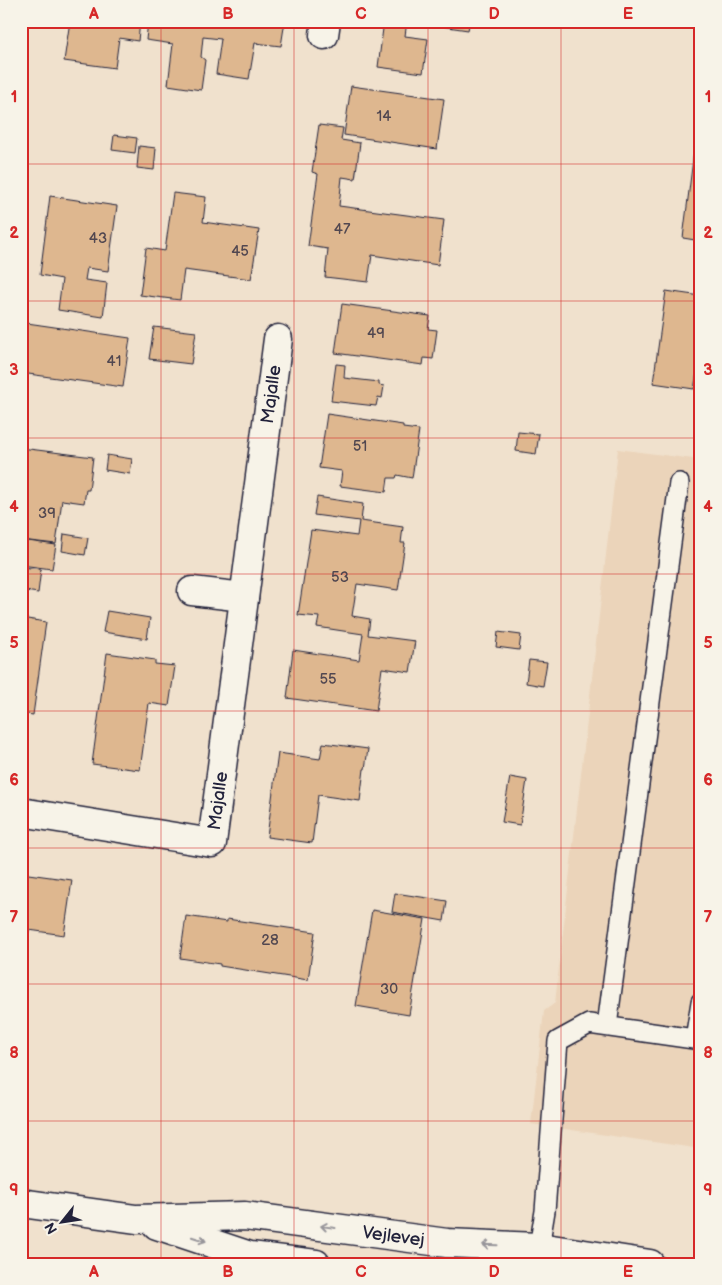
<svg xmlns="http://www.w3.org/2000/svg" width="722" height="1285" font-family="'Balsamiq Sans',sans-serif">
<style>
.built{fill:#ebd4ba}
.building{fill:#deb78f;stroke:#22223b}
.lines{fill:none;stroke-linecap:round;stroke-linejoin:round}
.lane-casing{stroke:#22223b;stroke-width:22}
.street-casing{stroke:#22223b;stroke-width:31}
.primary-casing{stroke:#22223b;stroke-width:31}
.lane{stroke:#f7f3e8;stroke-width:19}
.street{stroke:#f7f3e8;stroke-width:28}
.primary{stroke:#f7f3e8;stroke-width:28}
.oneway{stroke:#97959a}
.grid{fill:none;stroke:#d62828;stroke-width:1;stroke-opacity:0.55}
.labels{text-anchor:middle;stroke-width:5;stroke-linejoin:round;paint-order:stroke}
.number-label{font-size:15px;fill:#514750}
.street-label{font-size:18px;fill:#22223b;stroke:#f7f3e8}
.neatline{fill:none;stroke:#d62828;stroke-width:2}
.grid-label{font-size:16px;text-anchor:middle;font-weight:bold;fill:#d62828}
</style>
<rect width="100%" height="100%" fill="#f0e1cd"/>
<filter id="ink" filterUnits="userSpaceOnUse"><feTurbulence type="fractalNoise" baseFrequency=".02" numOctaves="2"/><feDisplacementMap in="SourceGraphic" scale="10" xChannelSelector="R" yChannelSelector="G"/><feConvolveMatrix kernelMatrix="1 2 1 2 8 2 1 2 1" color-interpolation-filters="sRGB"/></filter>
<g filter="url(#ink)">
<!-- built -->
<path class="built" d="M618,449l83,11v689l-170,-25 13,-113 11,-8z"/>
<!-- building -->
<path class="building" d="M70,21h70l-2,20 -19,-3 -4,30 -51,-7z
M148,21h137l-4,25 -26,-3 -6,36 -33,-5 5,-35 -18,-2 -2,20 4,3 -4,30 -33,-5 5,-41 -27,-4z
M384,21h86l-2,9 -61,-9 -2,15 23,3 -5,34 -45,-6z
M351,86l93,13 -7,50 -93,-14z
M701,96v145l-18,-3z
M319,125l24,3 -2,12 19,3 -5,36 -13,-2 -3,29 105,14 -6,45 -66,-10 -4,27 -43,-5 3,-28 -20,-3 10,-72 -6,-2z
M114,135l23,3 -2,15 -23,-3z
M139,146l17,2 -2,22 -17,-2z
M173,193l33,4 -3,25 56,8 -8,49 -67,-9 -4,30 -40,-5 6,-47 19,3z
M50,196l67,10 -9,65 -21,-3 -2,12 22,3 -4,34 -45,-7 4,-31 -22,-4z
M666,291l35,5v54l-7,39 -41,-6z
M342,304l88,12 -2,13 9,1 -4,29 -9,-1 -1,7 -88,-12z
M27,323l103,15 -7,49 -102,-14z
M154,327l42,5 -5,32 -42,-5z
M336,364l9,1 -1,13 35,4v3l5,1 -2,12 -4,-1 -2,9 -45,-5z
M327,414l76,11v3l16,2 -7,48 -15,-3 -1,3h-8l-2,14 -46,-6 2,-15 -23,-3z
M518,432l21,2 -3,20 -20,-3z
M21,448l72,9 -4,33h-3l-2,13 -22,-3 -6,44 -35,-4z
M107,455l25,4 -2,15 -25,-4z
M317,497l46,7 -2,17 42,6 -2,16h4l-7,47 -41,-6 -5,32 18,3 -2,16 47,6 -5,31 -28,-4 -6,43 -89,-13 6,-48 66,10 4,-26 -46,-7 2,-10 -21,-2 13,-85 46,6 2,-15 -45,-6z
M64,534l24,4 -3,17 -23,-4z
M21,540l35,5 -4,24 -31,-4z
M21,567l20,2 -3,24 -13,-2 -4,27 25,4 -13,93 -12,-2z
M107,611l43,7 -3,21 -44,-7z
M498,632l23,3 -2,15 -23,-3z
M107,653l48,7v4l20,2 -6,40 -20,-3 -9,67 -48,-6z
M529,660l18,2 -4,24 -17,-3z
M323,743l45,6 -3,20h-1l-4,32 -42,-6 -6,48 -45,-6 11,-84 42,6z
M510,777l17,3 -7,45 -18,-3z
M21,873l51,7 -8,55 -35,-5 -5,34 -3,-1z
M395,893l52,8 -3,20 -52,-9z
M372,910l53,9 -16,96 -53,-9z
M186,916l41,6v-3l88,13 -7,48 -88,-14v-2l-40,-6z"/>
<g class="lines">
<defs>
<path id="lane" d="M607,1026l72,-543
M695,1039l6,-37
M539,1247l6,-36 13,-170 31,-17 112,16"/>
<g id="street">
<path d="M324,35l2,-14"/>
<path d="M192,591l52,6"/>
<path id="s1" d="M21,812l191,31 66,-504"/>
</g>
<g id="primary">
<path id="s2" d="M21,1203l115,16 109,-3 202,27 92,4 111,17"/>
<path d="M157,1225l93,31 66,8"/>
</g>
</defs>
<!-- lane casing -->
<use href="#lane" class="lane-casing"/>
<!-- street casing -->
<use href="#street" class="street-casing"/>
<!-- primary casing -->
<use href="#primary" class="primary-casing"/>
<!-- lane -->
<use href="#lane" class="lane"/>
<!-- street -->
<use href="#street" class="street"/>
<!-- primary -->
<use href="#primary" class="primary"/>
</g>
<!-- one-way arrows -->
<defs><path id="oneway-shaft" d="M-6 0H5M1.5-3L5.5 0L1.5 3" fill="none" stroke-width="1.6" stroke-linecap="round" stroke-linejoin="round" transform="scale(1.25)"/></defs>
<g class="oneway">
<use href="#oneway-shaft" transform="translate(328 1227) rotate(-172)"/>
<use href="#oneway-shaft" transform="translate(199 1239) rotate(18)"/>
<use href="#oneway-shaft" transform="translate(490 1245) rotate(-178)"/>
</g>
</g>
<!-- grid -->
<path class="grid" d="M161,21v1243M294,21v1243M428,21v1243M561,21v1243M21,164h680M21,301h680M21,438h680M21,574h680M21,711h680M21,848h680M21,984h680M21,1121h680"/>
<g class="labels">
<!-- number labels -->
<g class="number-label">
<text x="384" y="121">14</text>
<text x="342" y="234">47</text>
<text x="98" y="243">43</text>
<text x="240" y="256">45</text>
<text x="376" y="338">49</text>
<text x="114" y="366">41</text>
<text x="360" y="451">51</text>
<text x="47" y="518">39</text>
<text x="340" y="582">53</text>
<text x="328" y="684">55</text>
<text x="270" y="945">28</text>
<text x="389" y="994">30</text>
</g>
<!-- street labels -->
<g class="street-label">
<text dy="6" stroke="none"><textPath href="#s1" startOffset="646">Majalle</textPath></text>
<text dy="6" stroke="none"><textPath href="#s1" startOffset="236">Majalle</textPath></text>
<text dy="6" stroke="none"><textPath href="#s2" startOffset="375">Vejlevej</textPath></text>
</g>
</g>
<!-- margin -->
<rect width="722" height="1285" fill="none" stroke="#f7f3e8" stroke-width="55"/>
<!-- north arrow -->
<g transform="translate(62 1222) rotate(240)" stroke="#f7f3e8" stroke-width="4" paint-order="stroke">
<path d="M0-4L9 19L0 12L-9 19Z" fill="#22223b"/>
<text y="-8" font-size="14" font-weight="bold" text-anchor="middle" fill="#22223b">N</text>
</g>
<rect x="28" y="28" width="666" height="1230" class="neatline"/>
<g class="grid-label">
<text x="94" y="19">A</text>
<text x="228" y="19">B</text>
<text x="361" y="19">C</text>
<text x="494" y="19">D</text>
<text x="628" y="19">E</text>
<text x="14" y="102">1</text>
<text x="708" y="102">1</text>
<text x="14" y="238">2</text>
<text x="708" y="238">2</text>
<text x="14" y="375">3</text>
<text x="708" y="375">3</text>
<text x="14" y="512">4</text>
<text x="708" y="512">4</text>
<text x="14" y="648">5</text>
<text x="708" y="648">5</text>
<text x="14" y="785">6</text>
<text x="708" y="785">6</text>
<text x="14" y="922">7</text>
<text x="708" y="922">7</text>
<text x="14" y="1058">8</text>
<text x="708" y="1058">8</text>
<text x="14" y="1195">9</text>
<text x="708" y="1195">9</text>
<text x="94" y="1277">A</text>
<text x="228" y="1277">B</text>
<text x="361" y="1277">C</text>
<text x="494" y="1277">D</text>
<text x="628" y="1277">E</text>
</g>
</svg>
